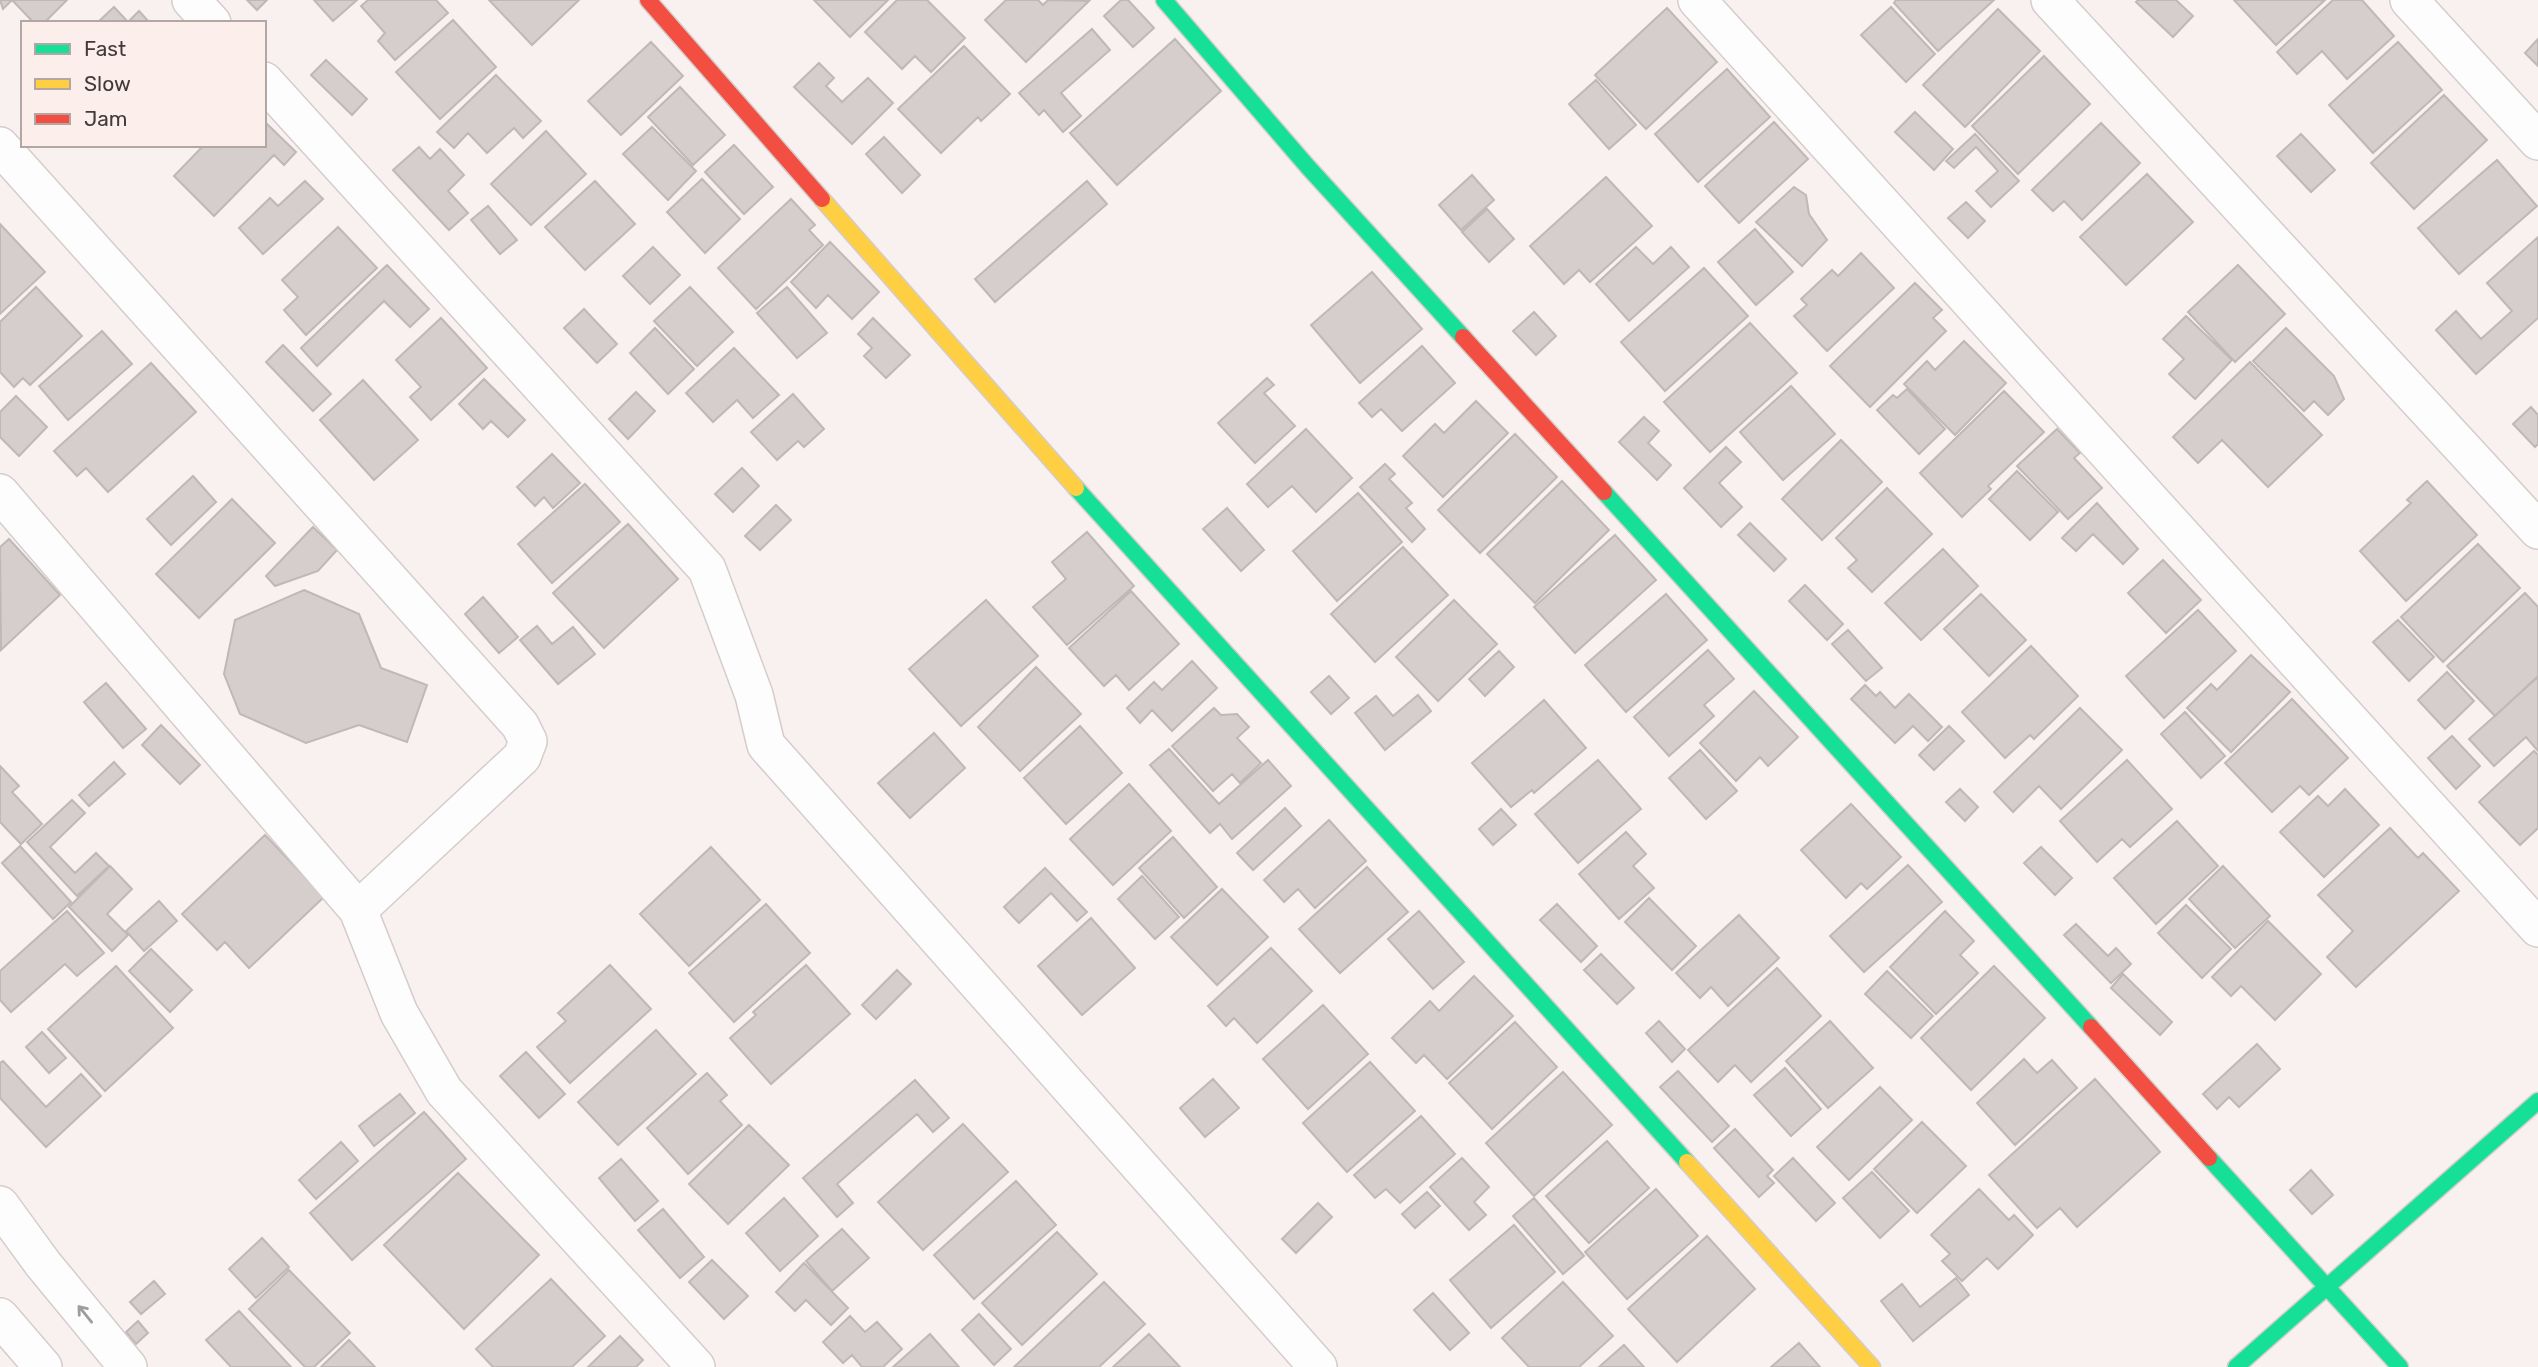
<svg xmlns="http://www.w3.org/2000/svg" width="2538" height="1367" font-family="Rubik,sans-serif">
<style>
.building{fill:#d5cecc;stroke:#bfb8b6;stroke-width:2}
.lines{fill:none;stroke-linecap:round;stroke-linejoin:round}
.street-casing{stroke:#d4cdcb;stroke-width:40}
.fast-casing{stroke:#d4cdcb;stroke-width:19}
.slow-casing{stroke:#d4cdcb;stroke-width:19}
.jam-casing{stroke:#d4cdcb;stroke-width:19}
.street{stroke:#fefdfd;stroke-width:37}
.fast{stroke:#16e098;stroke-width:16}
.slow{stroke:#ffcf43;stroke-width:16}
.jam{stroke:#f24e42;stroke-width:16}
.oneway{stroke:#a09c9a}
</style>
<rect width="100%" height="100%" fill="#f8f1ef"/>
<!-- building -->
<path class="building" d="M0,0h67l-23,23h-10l-22,-23 -9,9z
M247,0h20l-10,10z
M314,0h43l-24,21z
M368,0h68l12,13 -53,47 -17,-19 7,-8 -24,-27z
M489,0h90l-47,45z
M814,0h74l-38,37z
M897,0h30l38,38 -34,34 -16,-16 -13,13 -37,-37z
M1006,0h32l5,5 5,-5 41,1 -63,61 -41,-42z
M1121,0h7l26,28 -21,19 -29,-31z
M1896,0h98l-56,51 -44,-48z
M2138,0h38l17,16 -20,21 -37,-35z
M2234,0h91l-49,45z
M2333,0h29l32,36 -47,43 -25,-28 -25,23 -20,-22z
M114,7l14,15 11,-11 11,12h-53z
M1891,7l44,47 -29,28 -45,-47z
M1667,8l50,54 -71,67 -51,-54z
M1998,9l42,42 -75,76 -42,-42z
M453,20l43,47 -56,52 -44,-47z
M1092,29l18,21 -49,43 20,23 -18,16 -19,-22 -5,5 -20,-22z
M1175,39l46,52 -104,94 -47,-52z
M2538,39v27l-13,-13z
M651,42l32,34 -62,59 -33,-34z
M2398,42l44,48 -69,63 -44,-48z
M964,46l46,48 -29,27 -3,-4 -37,36 -43,-44z
M2044,56l46,48 -72,70 -46,-48z
M326,60l41,39 -15,16 -41,-40z
M819,63l15,15 -8,8 16,16 26,-24 25,25 -41,41 -58,-57z
M1727,69l43,48 -72,65 -43,-48z
M496,75l45,46 -18,17 -9,-10 -27,25 -19,-20 -14,15 -17,-16z
M1596,80l40,45 -27,24 -40,-45z
M680,87l45,48 -32,30 -45,-48z
M2444,95l43,45 -73,69 -43,-46z
M1915,112l38,37 -19,21 -39,-38z
M264,121l32,31 -12,13 -10,-10 -60,61 -40,-40 30,-31h60z
M1774,122l34,37 -69,64 -34,-37z
M2101,123l39,40 -58,57 -18,-19 -11,10 -21,-21z
M652,127l44,44 -28,29 -45,-46z
M546,131l40,43 -55,51 -40,-41z
M1975,134l44,47 -28,26 -15,-16 22,-20 -22,-24 -22,21 -8,-7z
M2301,134l34,36 -24,22 -34,-36z
M884,137l36,38 -18,18 -36,-39z
M734,145l39,42 -29,27 -39,-42z
M419,147l11,12 10,-10 24,26 -16,16 20,22 -19,17 -56,-60z
M2497,160l40,46 -78,68 -41,-46z
M2147,174l46,48 -67,63 -46,-48z
M1472,175l22,25 -33,30 -22,-25z
M1606,177l46,49 -62,56 -11,-12 -15,14 -34,-38z
M702,179l38,40 -35,34 -38,-41z
M305,181l18,18 -60,55 -24,-26 31,-30 8,8z
M595,181l40,43 -50,46 -40,-43z
M1087,181l20,23 -112,98 -20,-23z
M1794,187l12,8 3,19 18,26 -25,26 -46,-44z
M791,199l24,26 -6,5 14,15 -67,64 -38,-41z
M1966,202l19,19 -17,17 -20,-20z
M488,206l29,34 -17,14 -29,-34z
M1487,209l27,30 -25,23 -27,-30z
M0,224l45,48 -45,42z
M338,227l39,41 -71,67 -22,-25 14,-13 -16,-17z
M1755,229l38,43 -37,33 -38,-43z
M2538,237v81l-62,56 -40,-44 20,-19 25,28 31,-28 -25,-28z
M830,242l49,50 -27,27 -24,-24 -12,13 -25,-26z
M653,247l27,28 -30,29 -27,-28z
M1636,247l17,17 18,-17 18,20 -60,54 -33,-37z
M1861,253l33,35 -67,63 -33,-35 13,-11 -6,-6 31,-29 6,6z
M387,265l42,44 -19,18 -26,-26 -67,65 -16,-18z
M2238,265l47,49 -50,48 -47,-50z
M1704,268l44,48 -83,75 -44,-49z
M1372,272l50,57 -62,54 -49,-58z
M1915,283l27,27 -9,8 13,13 -76,76 -40,-41z
M36,287l46,49 -52,49 -7,-7 -9,9 -14,-15v-50z
M690,287l43,45 -36,34 -43,-45z
M787,287l40,46 -30,25 -40,-45z
M584,309l33,35 -20,19 -33,-35z
M1534,312l22,24 -20,19 -23,-24z
M2186,316l46,44 -37,39 -26,-25 15,-15 -21,-20z
M441,318l46,50 -56,52 -21,-23 11,-10 -25,-27z
M873,318l37,37 -24,23 -22,-22 8,-8 -14,-14z
M1750,323l47,50 -87,79 -46,-50z
M655,328l39,41 -26,25 -38,-41z
M2286,328l48,48 10,23 -16,16 -14,-14 -10,10 -51,-50z
M102,331l30,33 -64,56 -29,-34z
M1964,341l42,42 -51,52 -51,-51 23,-23 8,9z
M283,345l48,49 -18,17 -47,-49z
M1422,346l33,37 -53,48 -21,-22 -9,8 -13,-14z
M734,348l45,47 -26,23 -16,-18 -24,22 -27,-29z
M2250,362l72,73 -54,52 -46,-47 -24,23 -25,-26z
M151,363l45,49 -88,80 -22,-24 -9,8 -23,-25z
M1267,378l7,7 -10,8 31,33 -40,37 -37,-40z
M484,379l41,41 -17,17 -17,-16 -8,8 -24,-25z
M363,380l55,60 -44,40 -54,-60z
M1791,386l44,48 -52,46 -43,-48z
M1907,389l38,40 -26,25 -42,-44 16,-15 4,3z
M2004,391l40,41 -56,54 3,3 -29,28 -42,-44z
M636,392l19,19 -27,28 -19,-20z
M793,394l31,35 -20,18 -6,-6 -21,19 -26,-28z
M16,396l31,31 -28,29 -19,-19v-25z
M1476,401l32,32 -65,64 -40,-41 32,-32 9,9z
M2531,407l7,8v29l-3,3 -22,-23z
M1644,417l15,14 -11,12 23,22 -14,15 -38,-38z
M1306,429l46,49 -36,34 -24,-26 -24,21 -21,-23z
M2057,429l23,24 -6,5 28,30 -34,31 -51,-53z
M1515,434l42,43 -77,76 -42,-43z
M1841,440l41,42 -60,58 -40,-41z
M1726,447l15,15 -22,21 23,24 -21,20 -37,-39z
M552,454l28,29 -27,25 -9,-11 -9,9 -18,-19z
M1385,464l10,10 -6,5 23,24 -6,5 19,21 -13,13 -52,-55z
M742,468l17,18 -26,26 -18,-18z
M2017,471l41,41 -28,28 -41,-41z
M193,476l23,26 -45,43 -24,-26z
M1562,481l47,49 -74,73 -48,-49z
M2427,481l50,54 -71,66 -46,-50 51,-48 -4,-3z
M585,484l35,38 -68,61 -34,-39z
M1887,488l45,46 -60,58 -24,-24 9,-8 -21,-22z
M1358,493l44,49 -65,59 -44,-50z
M232,499l43,44 -76,75 -43,-44z
M2097,503l41,46 -15,15 -30,-30 -17,17 -14,-13z
M776,505l15,15 -31,30 -15,-14z
M1227,508l37,42 -23,21 -38,-42z
M1750,523l36,36 -12,12 -36,-36z
M628,524l50,55 -74,69 -51,-55z
M313,527l24,23 -19,21 -43,15 -9,-10z
M1087,532l47,54 -67,59 -34,-38 33,-28 -14,-17z
M1615,535l41,45 -81,73 -41,-46z
M9,539l51,56 -59,55 -1,-103z
M2478,544l42,44 -77,74 -42,-45z
M1403,547l45,48 -73,67 -44,-48z
M1943,549l35,37 -57,54 -36,-37z
M2163,560l38,40 -35,33 -38,-40z
M1805,585l38,39 -16,16 -38,-39z
M304,590l55,24 22,54 46,17 -20,57 -48,-17 -53,18 -66,-29 -16,-40 11,-54z
M1131,591l48,53 -50,46 -13,-15 -12,11 -35,-38z
M2525,593l13,14v69l-43,40 -48,-50z
M1666,594l41,46 -81,72 -41,-47z
M1981,594l45,46 -37,36 -45,-47z
M483,597l35,40 -19,16 -34,-39z
M986,600l52,56 -77,70 -52,-57z
M1454,600l43,44 -59,57 -42,-44z
M2198,610l38,41 -72,67 -38,-42z
M2398,620l36,37 -25,24 -36,-39z
M537,626l15,18 21,-17 22,27 -37,30 -38,-44z
M1848,630l34,38 -16,13 -34,-37z
M2031,646l47,50 -44,43 -4,-4 -25,23 -43,-46z
M1708,650l26,29 -30,26 10,11 -45,40 -35,-39z
M1499,651l15,16 -29,29 -16,-17z
M2251,655l39,37 -59,60 -44,-44 24,-24 6,6z
M1192,661l25,27 -45,43 -20,-21 -12,13 -13,-15 27,-26 8,8z
M1036,667l45,47 -61,57 -42,-44z
M2447,672l27,29 -29,28 -27,-29z
M1329,676l20,22 -18,16 -20,-22z
M2538,677v74l-12,-14 -32,29 -25,-27z
M106,683l40,46 -23,19 -39,-46z
M1865,685l11,11 4,-4 15,16 14,-14 33,33 -14,14 -15,-15 -18,17 -44,-44z
M1754,691l44,46 -30,29 -8,-9 -24,24 -36,-38z
M1418,695l13,16 -46,39 -30,-37 21,-17 17,20z
M2292,699l56,59 -39,37 -9,-9 -28,26 -47,-49z
M1544,700l42,48 -52,45 -2,-3 -21,17 -39,-44z
M1214,708l7,7 16,-1 12,13 -12,11 24,25 -21,20 -8,-9 -19,17 -41,-45z
M2080,708l42,42 -61,59 -22,-23 -26,26 -19,-20z
M2185,712l40,44 -24,22 -40,-44z
M161,725l39,40 -20,19 -38,-39z
M1080,726l42,47 -56,51 -42,-46z
M1949,726l15,15 -30,29 -15,-15z
M934,733l31,35 -55,50 -32,-35z
M2452,736l28,30 -24,23 -28,-31z
M1169,749l50,55 49,-44 23,26 -59,53 -12,-15 -10,9 -60,-68z
M1700,750l37,41 -31,28 -37,-41z
M2534,751l4,4v73l-18,17 -41,-43z
M1598,760l43,49 -63,54 -43,-49z
M2127,760l45,49 -42,38 -8,-8 -25,23 -37,-41z
M114,762l11,12 -36,32 -10,-11z
M0,766l19,20 -7,6 30,32 -21,20 -21,-22z
M1129,784l42,47 -58,54 -43,-46z
M1960,789l18,18 -13,14 -19,-19z
M2345,789l34,36 -55,52 -44,-45 38,-36 10,10z
M72,800l13,13 -35,34 25,26 21,-20 13,13 -32,30 -50,-54z
M1851,804l50,53 -34,32 -6,-6 -15,15 -45,-48z
M1285,808l16,18 -48,44 -16,-17z
M1501,809l15,16 -23,20 -14,-16z
M1329,820l37,41 -51,47 -17,-19 -14,13 -20,-22z
M2177,821l41,45 -62,58 -42,-46z
M2390,828l28,30 5,-5 36,38 -103,96 -29,-30 26,-26 -35,-36z
M1626,832l20,22 -13,12 21,22 -35,31 -40,-45z
M265,835l59,62 -75,71 -24,-26 -8,8 -35,-36z
M1173,837l44,50 -33,31 -45,-50z
M20,846l51,56 -18,17 -51,-56z
M711,847l49,53 -71,66 -49,-52z
M2041,847l31,31 -17,17 -31,-32z
M1908,865l34,37 -78,70 -34,-36z
M110,866l22,23 -25,25 21,21 -16,16 -43,-44z
M2223,866l47,50 -35,32 -46,-49z
M1367,867l41,45 -68,61 -41,-44z
M1045,868l42,44 -10,9 -26,-28 -32,30 -15,-16z
M1142,876l37,41 -24,22 -37,-40z
M1222,889l46,48 -51,48 -46,-48z
M1649,898l47,48 -24,24 -47,-48z
M159,901l18,20 -33,30 -18,-20z
M766,904l44,49 -76,69 -45,-49z
M1557,904l40,42 -16,16 -41,-42z
M2186,905l45,44 -29,29 -44,-45z
M67,911l37,42 -27,23 -12,-12 -54,48 -11,-12v-29z
M1419,911l45,51 -31,27 -45,-50z
M1945,911l29,30 -14,14 18,18 -42,41 -46,-47z
M1739,915l40,43 -51,48 -17,-19 -11,11 -24,-25z
M1091,918l44,50 -53,47 -44,-49z
M2268,921l53,53 -46,46 -34,-34 -10,10 -19,-19z
M2076,924l32,32 8,-8 15,16 -20,19 -47,-48z
M1271,948l41,43 -55,52 -23,-25 -8,8 -18,-20z
M151,949l41,41 -22,22 -41,-41z
M1601,954l33,34 -17,16 -33,-34z
M610,965l41,44 -81,74 -33,-36 29,-26 -8,-8z
M806,965l44,49 -79,70 -41,-46 26,-23 -3,-3z
M116,966l57,62 -68,63 -57,-62z
M1994,966l51,52 -74,72 -50,-52z
M1777,968l44,48 -70,66 -16,-17 -17,17 -30,-32z
M897,970l14,14 -35,35 -14,-14z
M1887,971l46,45 -22,22 -46,-44z
M2123,974l49,48 -12,13 -49,-47z
M1474,976l39,40 -66,63 -23,-24 -8,8 -24,-25 38,-37 9,10z
M1323,1005l45,49 -60,55 -45,-50z
M1659,1021l26,28 -13,13 -26,-29z
M1830,1021l43,47 -45,40 -42,-47z
M1515,1022l42,45 -65,62 -43,-46z
M656,1030l40,44 -78,71 -40,-43z
M42,1032l24,26 -17,15 -23,-26z
M2257,1044l23,25 -41,38 -10,-10 -12,12 -14,-15z
M526,1052l39,42 -26,24 -39,-42z
M2024,1059l13,14 15,-13 25,28 -62,57 -38,-42z
M3,1061l43,46 35,-33 20,22 -55,51 -46,-49v-35z
M1370,1062l45,49 -68,61 -44,-49z
M1785,1068l36,41 -30,27 -37,-41z
M1678,1071l51,55 -17,16 -52,-55z
M1563,1072l49,53 -78,71 -48,-53z
M707,1073l20,22 -7,6 22,24 -54,49 -41,-46z
M1213,1079l26,29 -34,29 -25,-29z
M2095,1079l65,73 -83,75 -17,-19 -23,20 -48,-53z
M915,1080l34,38 -16,14 -16,-18 -80,70 16,19 -16,14 -34,-39z
M1880,1087l32,33 -63,60 -32,-33z
M400,1094l15,19 -41,33 -15,-20z
M424,1112l42,47 -114,101 -42,-47z
M1421,1116l34,38 -55,49 -14,-14 -11,9 -21,-23z
M1922,1122l44,44 -49,47 -43,-44z
M963,1124l45,48 -85,78 -45,-48z
M749,1125l40,40 -61,59 -39,-40z
M1735,1129l38,41 -6,6 7,7 -15,14 -45,-49z
M1607,1141l42,47 -60,55 -43,-47z
M341,1142l17,19 -42,38 -17,-19z
M1462,1158l27,29 -15,15 12,13 -17,15 -39,-43z
M1793,1158l42,45 -19,18 -42,-45z
M621,1159l37,42 -23,20 -36,-43z
M2311,1170l22,25 -21,19 -22,-24z
M1872,1172l37,39 -29,27 -37,-40z
M458,1173l81,82 -75,74 -80,-84z
M1016,1181l40,44 -82,74 -40,-44z
M1656,1189l42,47 -71,63 -42,-47z
M1979,1189l30,31 5,-5 19,20 -35,34 -11,-11 -25,23 -20,-20 8,-7 -19,-19z
M1427,1192l13,14 -25,22 -13,-14z
M784,1198l34,38 -38,35 -34,-38z
M1534,1198l50,58 -21,18 -50,-58z
M1318,1203l14,14 -36,36 -14,-14z
M663,1209l41,48 -24,21 -42,-48z
M1514,1225l41,47 -64,56 -41,-48z
M842,1229l27,29 -37,33 -26,-30z
M1057,1232l40,42 -75,71 -40,-42z
M1707,1236l48,53 -78,73 -49,-53z
M262,1238l27,29 -33,31 -27,-29z
M712,1260l36,36 -24,23 -35,-37z
M804,1263l44,45 -17,17 -25,-25 -11,11 -19,-19z
M289,1270l61,63 -36,34h-9l-56,-58z
M1956,1278l13,17 -56,46 -32,-40 21,-17 18,23z
M551,1279l54,57 -33,31h-79l-17,-18z
M154,1281l11,13 -24,20 -11,-12z
M1104,1282l41,42 -46,43h-85z
M1563,1282l50,54 -34,31h-50l-27,-29z
M1433,1293l36,40 -19,17 -36,-40z
M239,1311l52,56h-60l-25,-27z
M979,1314l32,35 -17,16 -32,-35z
M850,1316l15,16 12,-10 25,27 -19,18h-21l-10,-12 -9,8 -20,-21z
M138,1321l10,12 -12,11 -10,-12z
M930,1334l29,33h-66z
M1149,1334l31,33h-67z
M620,1336l23,24 -7,7h-48z
M349,1340l26,27h-54z
M1799,1343l21,24h-49z
M1624,1345l20,22h-45z"/>
<g class="lines">
<defs>
<path id="street" d="M191,0l21,23
M1697,0l841,928
M2050,0l488,530
M2409,0l129,141
M264,81l443,488 47,126 12,50 552,622
M0,146l520,579 8,16 -6,16 -164,153
M0,493l358,417 41,103 45,78 252,276
M0,1205l43,59 85,103
M0,1317l43,50"/>
<path id="fast" d="M1164,0l144,167 155,170
M1076,488l611,674
M1604,492l487,535
M2209,1158l191,209
M2236,1367l302,-266"/>
<path id="slow" d="M822,199l254,289
M1687,1162l185,205"/>
<path id="jam" d="M648,0l174,199
M1463,337l141,155
M2091,1027l118,131"/>
</defs>
<!-- street casing -->
<use href="#street" class="street-casing"/>
<!-- fast casing -->
<use href="#fast" class="fast-casing"/>
<!-- slow casing -->
<use href="#slow" class="slow-casing"/>
<!-- jam casing -->
<use href="#jam" class="jam-casing"/>
<!-- street -->
<use href="#street" class="street"/>
<!-- fast -->
<use href="#fast" class="fast"/>
<!-- slow -->
<use href="#slow" class="slow"/>
<!-- jam -->
<use href="#jam" class="jam"/>
</g>
<!-- one-way arrows -->
<defs><path id="oneway-shaft" d="M-6 0H5M1.5-3L5.5 0L1.5 3" fill="none" stroke-width="1.6" stroke-linecap="round" stroke-linejoin="round" transform="scale(1.75)"/></defs>
<use class="oneway" href="#oneway-shaft" transform="translate(85 1314) rotate(-129)"/>
<!-- legend -->
<rect x="21" y="21" width="245" height="126" fill="#fcefeb" stroke="#b2a7a3" stroke-width="2"/>
<rect x="35" y="44" width="35" height="10" fill="#16e098" stroke="#b2a7a3" stroke-width="2"/>
<text x="84" y="56" font-size="21" fill="#423a37">Fast</text>
<rect x="35" y="79" width="35" height="10" fill="#ffcf43" stroke="#b2a7a3" stroke-width="2"/>
<text x="84" y="91" font-size="21" fill="#423a37">Slow</text>
<rect x="35" y="114" width="35" height="10" fill="#f24e42" stroke="#b2a7a3" stroke-width="2"/>
<text x="84" y="126" font-size="21" fill="#423a37">Jam</text>
</svg>
